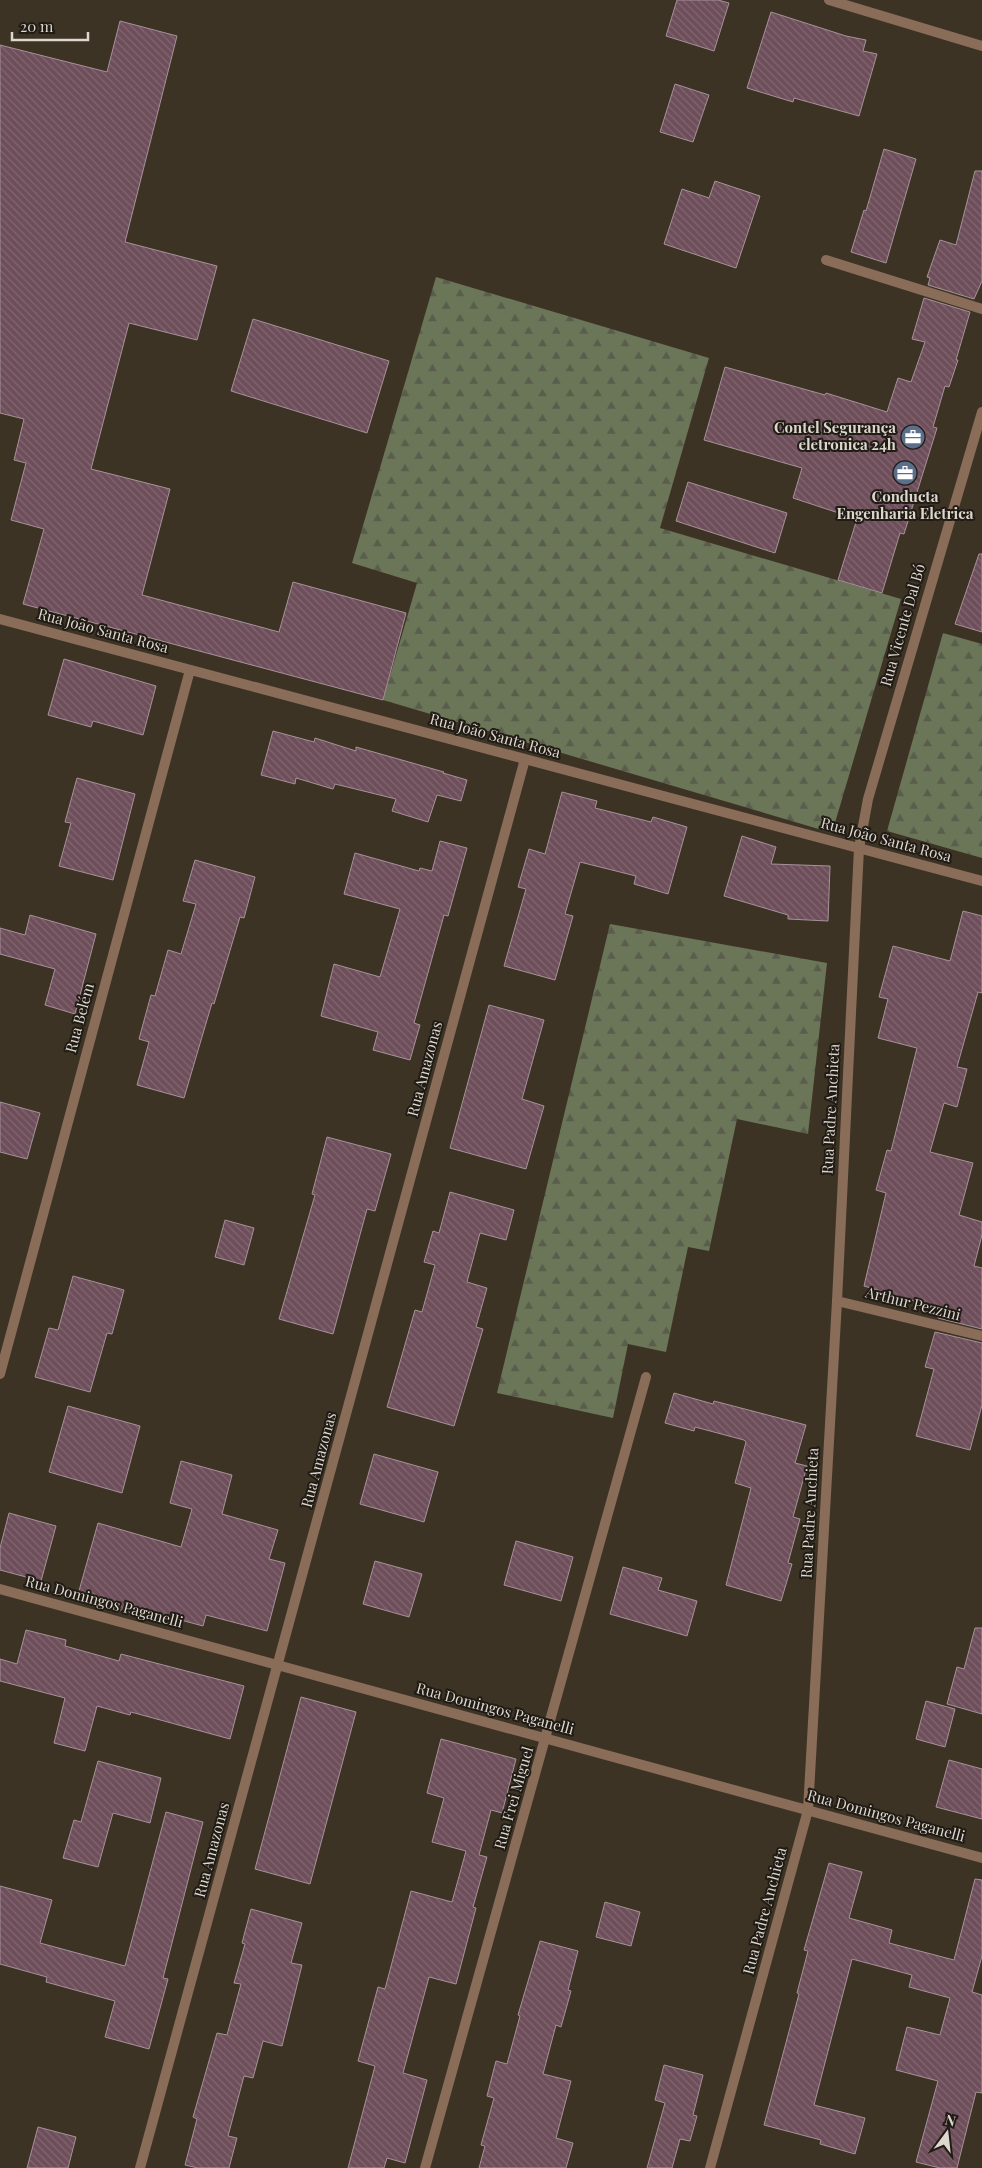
<svg xmlns="http://www.w3.org/2000/svg" width="982" height="2168" font-family="'Playfair Display',serif">
<style>
.forest{fill:url(#forest-firs)}
.building{fill:url(#building-back-hatch);stroke:#a69299}
.lines{fill:none;stroke-linecap:round;stroke-linejoin:round}
.minor{stroke:#8a6d58;stroke-width:10}
.tertiary{stroke:#8a6d58;stroke-width:10}
.labels{text-anchor:middle;stroke-width:4;stroke-linejoin:round;paint-order:stroke}
.poi-label{font-size:15px;font-weight:bold;fill:#ddd7ce;stroke:#201c15;text-anchor:end}
.street-label{font-size:15px;fill:#ddd7ce;stroke:#201c15}
</style>
<defs>
<pattern id="forest-firs" width="22" height="20" patternUnits="userSpaceOnUse" patternTransform="scale(1.25)"><rect width="22" height="20" fill="#6b7557"/><path d="M5 1l3.5 6h-7zM16 11l3.5 6h-7z" fill="#595d4c"/></pattern>
<pattern id="building-back-hatch" width="6" height="6" patternUnits="userSpaceOnUse" patternTransform="scale(1.25)"><rect width="6" height="6" fill="#6d4e5a"/><path d="M-1 5l2 2M0 0l6 6M5-1l2 2" fill="none" stroke="#816770"/></pattern>
</defs>
<rect width="100%" height="100%" fill="#3d3325"/>
<!-- forest -->
<path class="forest" d="M436,277l273,81 -49,170 241,71 -69,234 -449,-133 34,-117 -65,-20z
M943,633l39,11v214l-95,-27z
M610,924l217,39 -19,171 -71,-15 -28,132 -21,-4 -22,105 -38,-8 -15,74 -116,-25z"/>
<!-- building -->
<path class="building" d="M677,0h41l11,3 -15,48 -48,-15z
M771,12l75,24 20,4 -3,11 14,3 -18,62 -65,-18 -1,4 -46,-14z
M120,21l57,15 -52,206 92,24 -20,74 -68,-17 -38,146 79,20 -28,106 137,37 14,-50 113,31 -23,87 -360,-96 21,-75 -33,-9 15,-57 -12,-3 10,-41 -24,-6v-368l107,27z
M675,84l34,11 -16,47 -33,-10z
M884,149l32,10 -30,104 -35,-11 13,-42 2,1z
M975,171h7v110l-8,18 -46,-14 2,-7 -3,-1 13,-37 16,5z
M715,181l45,15 -24,72 -72,-24 18,-55 27,9z
M924,298l46,14 -14,48h2l-9,27 -4,-1 -12,41 4,1 -33,106 -4,-1 -18,60 -44,-13 19,-61 -64,-21 9,-30 -98,-28 21,-73 100,28 1,-2 61,19 11,-34 13,4 14,-40 -13,-3z
M253,319l136,42 -22,72 -136,-42z
M688,482l99,31 -12,40 -99,-32z
M979,554h3v78l-27,-8z
M64,659l92,27 -13,49 -50,-14 -2,6 -43,-12z
M273,731l41,11 1,-4 41,13v-4l88,25 -1,1 24,7 -6,21 -24,-6 -9,27 -36,-11 4,-12 -61,-15 -2,5 -37,-11 -1,6 -34,-9z
M77,778l58,16 -22,86 -54,-14 12,-43 -6,-1z
M562,792l35,9 -2,7 56,14 2,-5 34,10 -19,67 -34,-10 2,-8 -56,-14 -15,52 8,2 -18,64 -51,-14 22,-77 -8,-2 11,-38 16,5z
M742,836l34,11 -5,17 59,2 -2,55 -40,-2v-4l-64,-19z
M440,841l27,7 -19,68 -4,-1 -30,108 6,2 -10,35 -37,-10 5,-18 -57,-16 13,-52 46,13 20,-68 -56,-15 11,-41 64,18 1,-3 12,3z
M195,860l60,17 -11,41 -4,-1 -26,87 -2,-1 -28,95 -47,-13 12,-43 -10,-3 12,-44 4,1 13,-46 13,4 15,-50 -13,-3z
M963,911l19,5v77l-4,-1 -21,75 10,2 -10,38 -13,-4 -14,49 43,11 -14,52 23,7v13l-8,31 8,2v61l-44,-11 3,-9 -77,-23 22,-93 -10,-3 11,-40 4,1 26,-103 -39,-10 10,-39 -9,-2 14,-51 57,15z
M30,915l66,19 -21,80 -30,-9 10,-36 -55,-15v-26l25,7z
M489,1005l55,15 -22,79 22,7 -18,63 -76,-21z
M0,1102l40,11 -13,46 -27,-7z
M327,1137l64,17 -16,57 -8,-2 -34,125 -54,-15 36,-124 -3,-1z
M450,1192l64,18 -8,30 -26,-7 -13,49 20,6 -11,39 7,2 -29,97 -67,-19 28,-97 7,2 13,-47 -11,-3 9,-31 6,2z
M225,1220l29,8 -10,37 -29,-8z
M73,1276l51,14 -12,44 -5,-1 -17,59 -55,-15 14,-49 9,2z
M935,1332l47,11v62l-12,45 -54,-14 18,-67 -9,-2z
M674,1393l39,11 1,-3 92,24 -11,38 12,3 -14,51 7,2 -12,44 4,1 -11,37 -55,-16 25,-97 -16,-5 11,-41 -2,-2 -49,-13 -1,4 -29,-8z
M68,1406l72,20 -18,67 -73,-21z
M374,1454l64,18 -14,50 -64,-18z
M181,1461l51,14 -10,39 56,16 -9,29 16,4 -18,68 -61,-16 -3,11 -48,-13 -2,6 -76,-21 21,-75 83,24 11,-38 -22,-6z
M9,1513l47,13 -15,55 -41,-11v-22z
M516,1541l57,16 -12,44 -57,-16z
M375,1561l47,13 -13,43 -46,-13z
M623,1567l39,11 -4,12 39,11 -10,35 -77,-22z
M975,1628h7v86l-35,-10 10,-37 7,2z
M26,1630l40,10 -1,6 54,15 2,-7 123,32 -14,53 -99,-27 -1,3 -33,-9 -12,45 -31,-8 11,-45 -65,-17v-22l17,5z
M301,1697l55,15 -46,172 -55,-15z
M926,1701l29,8 -10,38 -29,-8z
M441,1739l75,20 -14,54 -11,-3 -12,45 8,2 -14,50 3,1 -20,76 -27,-7 -26,96 24,7 -22,83 -18,-5 -3,10h-36l27,-102 -17,-5 20,-74 7,2 26,-98 41,11 14,-51 -34,-9 12,-44 -17,-5z
M949,1760l33,9v50l-46,-12z
M98,1761l63,17 -11,45 -37,-10 -15,54 -35,-9 11,-38 7,2z
M166,1812l37,10 -40,156 5,1 -19,70 -44,-12 10,-36 -69,-19 1,-5 -47,-13v-78l52,14 -12,43 85,23z
M829,1863l33,9 -13,46 43,12 -3,13 65,17 21,-81 7,1v76l-10,36 10,3v98l-6,-1 -19,76h-17l-24,-6 22,-81 -42,-11 11,-43 33,8 10,-37 -41,-11 3,-12 -60,-16 -38,146 51,13 -10,36 -35,-10 1,-4 -57,-15 35,-131 -2,-1 11,-42 -4,-1z
M605,1902l35,10 -9,34 -35,-9z
M251,1909l51,14 -11,40 11,2 -20,81 -19,-5 -10,37 -9,-2 -16,60 9,2 -8,30h-31l-13,-3 12,-46 -4,-2 24,-84 10,2 14,-51 -7,-1 11,-39 -3,-1z
M540,1941l38,10 -10,39 3,1 -10,36 -5,-2 -13,49 28,7 -15,57 17,5 -7,25h-87l6,-22 -4,-1 13,-47 -7,-2 9,-35 11,3 13,-48 -2,-1z
M664,2065l39,10 -10,40 4,1 -7,25 -10,-2 -8,29h-25l18,-65 -10,-3z
M38,2127l38,10 -8,31h-41z"/>
<g class="lines">
<!-- minor -->
<path class="minor" d="M826,260l156,49
M0,619l982,262
M837,1301l145,35
M0,1374l190,-704
M140,2168l385,-1409
M425,2168l221,-791
M710,2168l98,-358"/>
<!-- tertiary -->
<path class="tertiary" d="M829,0l153,46
M0,1589l982,269
M808,1810l29,-509 22,-453 9,-49 114,-387"/>
</g>
<!-- icons -->
<defs>
<symbol id="office-disc" viewBox="-11 -11 22 22"><circle r="9.5" fill="#5c6f8a" stroke="#201c15"/><path d="M-6-3h4V-5.5h4V-3h4V5H-6ZM-1-4.5V-3h2v-1.5ZM-6 0V1H6V0Z" fill="#fff"/></symbol>
</defs>
<g fill-rule="evenodd">
<use href="#office-disc" x="899" y="423" width="28" height="28"/>
<use href="#office-disc" x="891" y="459" width="28" height="28"/>
</g>
<g class="labels">
<!-- poi labels -->
<g class="poi-label">
<text x="896" y="433">Contel Segurança<tspan x="896" dy="17">eletronica 24h</tspan></text>
<text x="905" y="502" text-anchor="middle">Conducta<tspan x="905" dy="17">Engenharia Eletrica</tspan></text>
</g>
<!-- street labels -->
<g class="street-label">
<text transform="translate(903 625) rotate(-74)" y="5">Rua Vicente Dal Bó</text>
<text transform="translate(103 631) rotate(15)" y="5">Rua João Santa Rosa</text>
<text transform="translate(495 736) rotate(15)" y="5">Rua João Santa Rosa</text>
<text transform="translate(886 840) rotate(15)" y="5">Rua João Santa Rosa</text>
<text transform="translate(80 1018) rotate(-75)" y="5">Rua Belém</text>
<text transform="translate(425 1069) rotate(-75)" y="5">Rua Amazonas</text>
<text transform="translate(831 1109) rotate(-87)" y="5">Rua Padre Anchieta</text>
<text transform="translate(913 1304) rotate(14)" y="5">Arthur Pezzini</text>
<text transform="translate(319 1460) rotate(-75)" y="5">Rua Amazonas</text>
<text transform="translate(810 1513) rotate(-87)" y="5">Rua Padre Anchieta</text>
<text transform="translate(104 1602) rotate(15)" y="5">Rua Domingos Paganelli</text>
<text transform="translate(495 1709) rotate(15)" y="5">Rua Domingos Paganelli</text>
<text transform="translate(514 1798) rotate(-74)" y="5">Rua Frei Miguel</text>
<text transform="translate(886 1816) rotate(15)" y="5">Rua Domingos Paganelli</text>
<text transform="translate(212 1850) rotate(-75)" y="5">Rua Amazonas</text>
<text transform="translate(765 1911) rotate(-75)" y="5">Rua Padre Anchieta</text>
</g>
</g>
<!-- north arrow -->
<g transform="translate(947 2133) rotate(15)" stroke="#201c15" stroke-width="4" paint-order="stroke">
<path d="M0-4L9 19L0 12L-9 19Z" fill="#ddd7ce"/>
<text y="-8" font-size="14" font-weight="bold" text-anchor="middle" fill="#ddd7ce">N</text>
</g>
<!-- scale -->
<path d="M12 32v8h76v-8" fill="none" stroke="#ddd7ce" stroke-width="2.5"/>
<text x="20" y="32" font-size="15" fill="#ddd7ce" stroke="#201c15" stroke-width="4" paint-order="stroke">20 m</text>
</svg>
